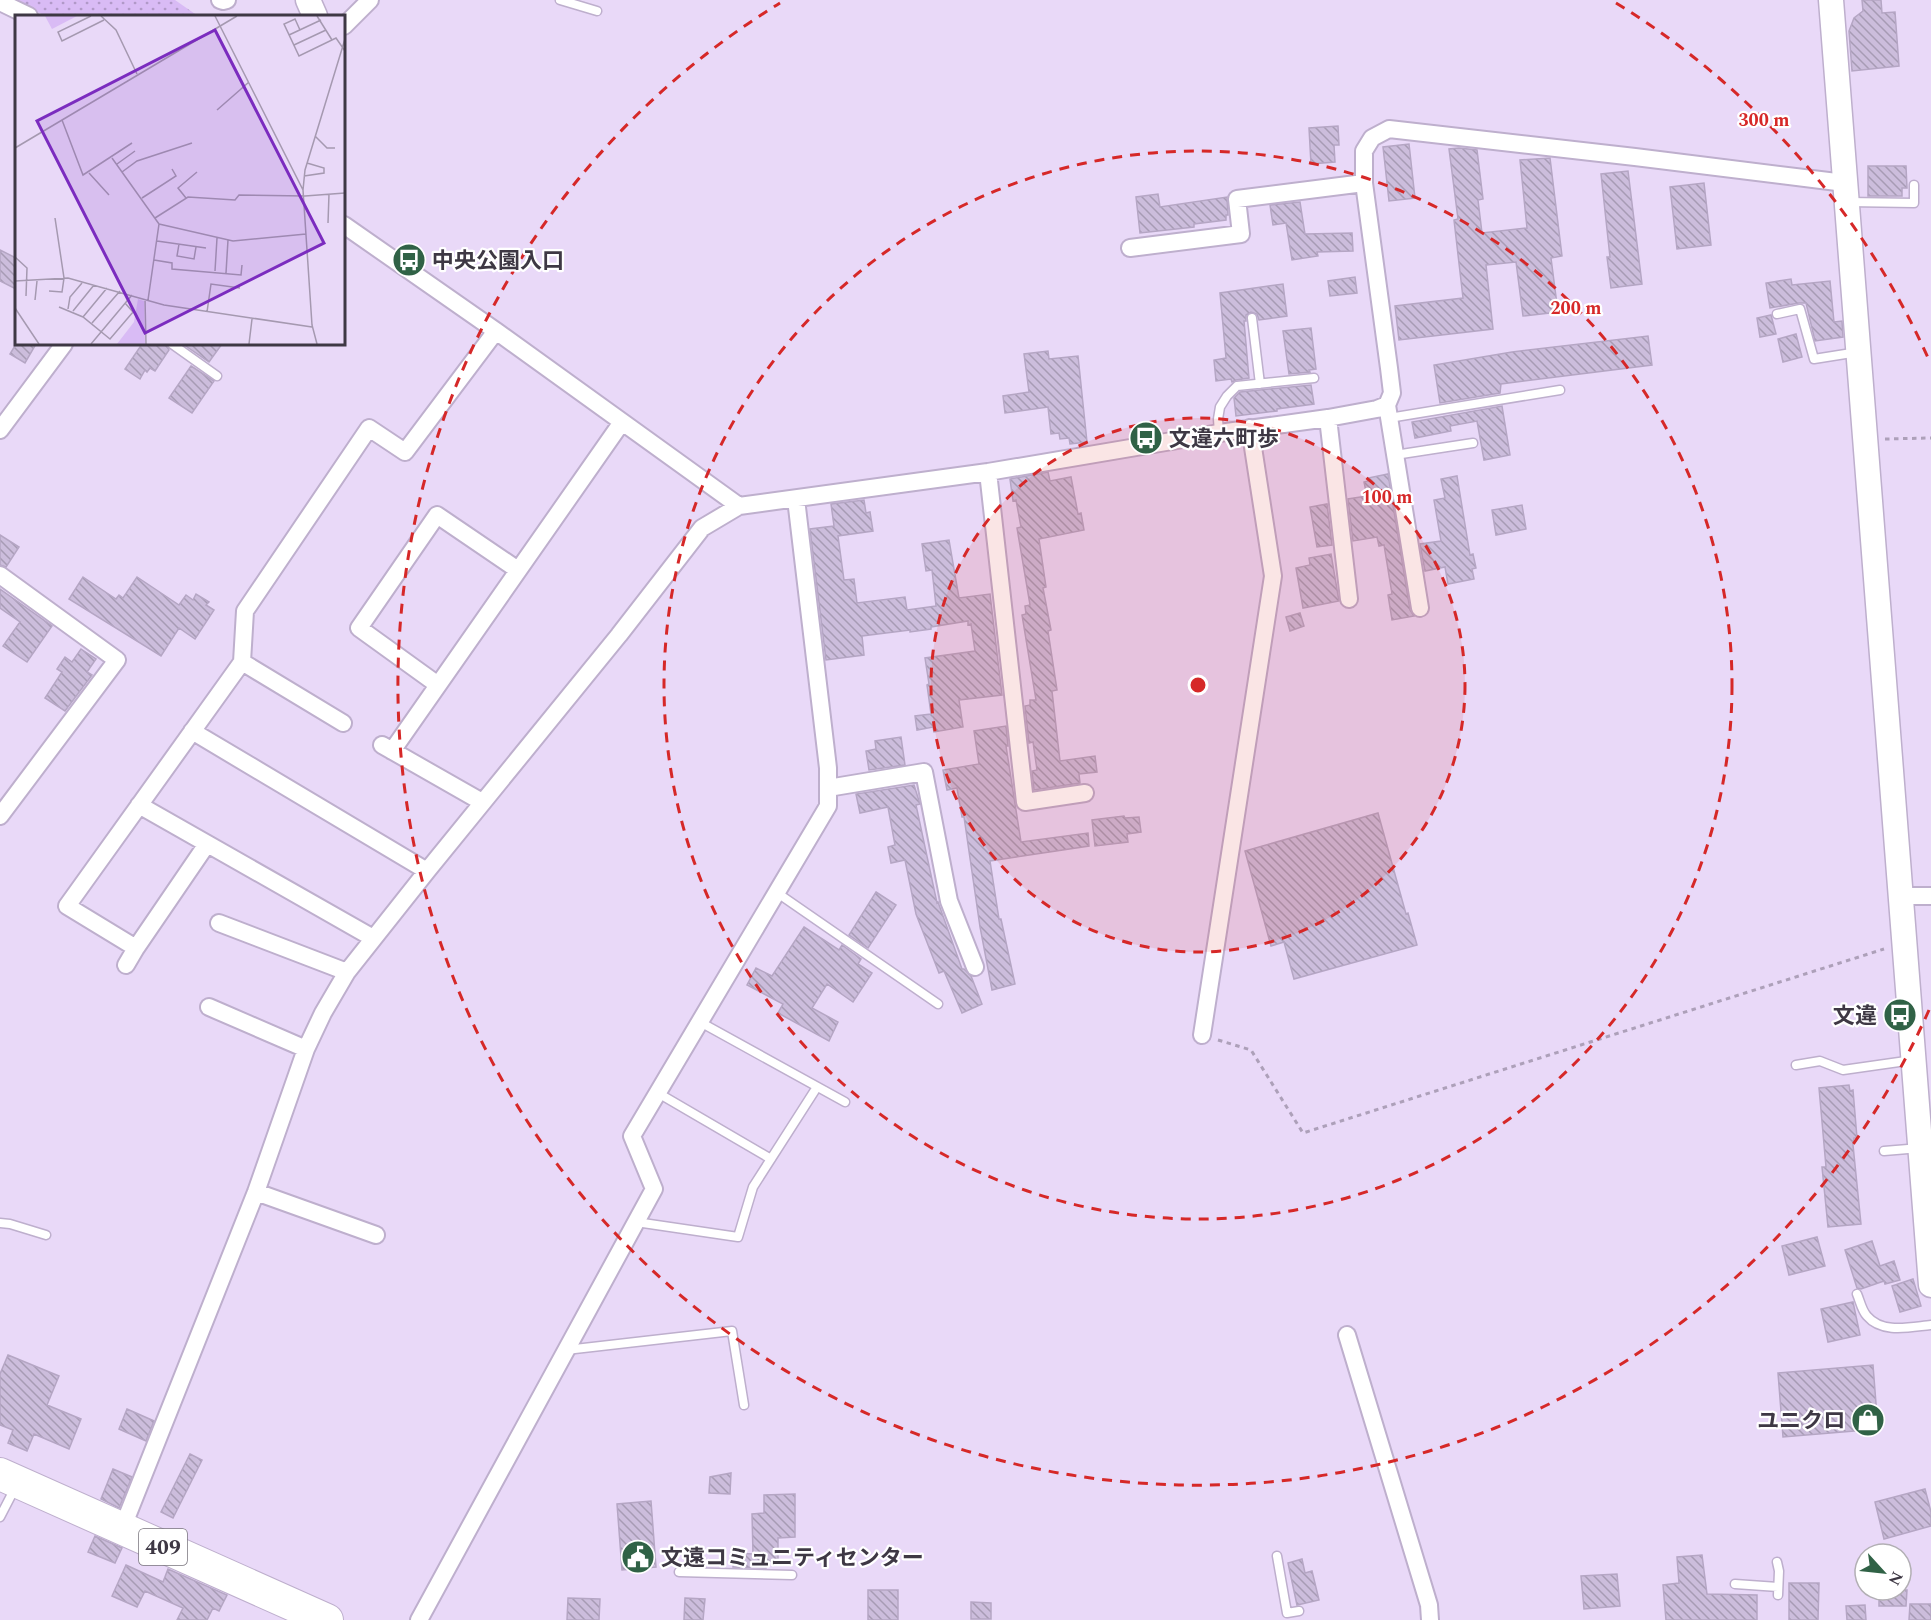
<svg xmlns="http://www.w3.org/2000/svg" width="1931" height="1620" font-family="Spectral,'Noto Sans JP',serif">
<style>
.grass{fill:url(#grass-dots)}
.building{fill:url(#building-back-hatch);stroke:#b5a6c4;stroke-width:1.5}
.lines{fill:none;stroke-linecap:round;stroke-linejoin:round}
.lane-casing{stroke:#beafcd;stroke-width:11}
.street-casing{stroke:#beafcd;stroke-width:20}
.secondary-casing{stroke:#beafcd;stroke-width:27}
.highway-casing{stroke:#beafcd;stroke-width:34}
.path{stroke:#ada0b9;stroke-width:3;stroke-dasharray:4.5 4.5;stroke-linecap:butt}
.lane{stroke:#fff;stroke-width:8}
.street{stroke:#fff;stroke-width:16}
.secondary{stroke:#fff;stroke-width:24}
.highway{stroke:#fff;stroke-width:32}
.ring{fill:none;stroke:#d62828;stroke-width:3;stroke-dasharray:10 8}
.labels{text-anchor:middle;stroke-width:4.5;stroke-linejoin:round;paint-order:stroke}
.shield{fill:#fff;stroke:#78747c;stroke-width:1.5}
.shield-label{font-size:21px;font-weight:bold;fill:#3e3844}
.poi-label{font-size:22px;font-weight:bold;fill:#3e3844;stroke:#fff;text-anchor:start}
.inset-road{fill:none;stroke:#a599b0;stroke-width:1.5}
.view{fill:#7b2cbf;fill-opacity:0.15;stroke:#7b2cbf;stroke-width:3}
.inset-edge{fill:none;stroke:#3e3844;stroke-width:3}
.centre{fill:#d62828;stroke:#fff;stroke-width:3}
.ring-label{font-size:18px;text-anchor:middle;font-weight:bold;fill:#d62828;stroke:#fff;stroke-width:4.5;stroke-linejoin:round;paint-order:stroke}
</style>
<defs>
<pattern id="grass-dots" width="8" height="8" patternUnits="userSpaceOnUse" patternTransform="scale(1.5)"><rect width="8" height="8" fill="#d9bbf5"/><path d="M2 2h.1M6 6h.1" fill="none" stroke="#b199c8" stroke-width="1.8" stroke-linecap="round"/></pattern>
<pattern id="building-back-hatch" width="6" height="6" patternUnits="userSpaceOnUse" patternTransform="scale(1.5)"><rect width="6" height="6" fill="#ccbddc"/><path d="M-1 5l2 2M0 0l6 6M5-1l2 2" fill="none" stroke="#a79bb4"/></pattern>
</defs>
<rect width="100%" height="100%" fill="#e9d9f8"/>
<!-- grass -->
<path class="grass" d="M12,0h163l23,16h-152z"/>
<!-- building -->
<path class="building" d="M1862,0h19l1,13 13,-1 4,54 -47,5 -3,-40 5,-13 9,-7z
M1338,126l1,19h-5l1,17 -24,2 -2,-36z
M1409,144l6,54 -26,3 -6,-54z
M1459,148l18,2 6,49 -5,1 4,33 45,-5 -7,-68 30,-2 12,98 -11,2 7,54 -35,4 -7,-54 -30,3 7,64 -94,11 -4,-34 68,-8 -9,-78 4,-1 -9,-70z
M1868,166h38l1,22h-5v8h-34z
M1628,171l14,113 -31,4 -4,-31h3l-9,-83z
M1704,183l7,62 -34,4 -7,-62z
M1158,194l2,13 67,-10 1,18h-2v5l-32,4v3l-54,6 -4,-36z
M1300,202l5,32 47,-1 1,18 -36,1 1,4 -26,4 -6,-37 -13,2 -3,-20z
M0,250l16,8v31l-16,-8z
M1355,277l2,16 -27,3 -2,-15z
M1791,279l1,6 38,-4 4,41 8,-1 1,16 -28,4 -9,-38h-7l-29,5 -4,-25z
M1283,284l4,32 -28,4 -2,-6 -6,-2 -5,3v6h-2l5,57 -13,2 -4,2 -1,-3 -15,2 -2,-21 12,-2 -6,-65z
M1771,315l5,19 -16,3 -3,-19z
M1311,328l5,41 -7,1 1,2 -21,2 -6,-43z
M1796,334l6,23 -19,5 -5,-23z
M1648,336l4,29 -151,19 -1,9 -60,10 -6,-38 78,-13z
M16,344h20l-11,19 -15,-9z
M142,344h24l3,6 -14,21 -5,-3 -3,4 -2,-2 -5,9 -15,-10z
M183,344h39l-13,18z
M1048,351l1,8 29,-3 9,86 -17,2 -1,-6 -9,1 -1,-6 -8,1 -3,-27 -43,6 -2,-17 26,-4 -5,-38z
M191,366l23,15 -22,32 -23,-15z
M1311,385l3,19 -37,5v2l-41,5 -2,-18 6,-6z
M1502,406l8,49 -26,5 -7,-39 -27,5 1,5 -36,7 -3,-16z
M1048,472l2,9 21,-4 7,37 3,-1 3,17 -45,9 7,48 -3,1 8,42 -3,1 9,59 -5,1 8,70 35,-5 2,16 -18,2 1,9 -46,7 -2,-19 5,-1 -4,-28 -4,1 -4,-37 5,-1v-5h6l-14,-85 4,-1 -1,-8 5,-1 -13,-77 4,-1 -5,-27 -3,1 -3,-22z
M1388,474l22,136 4,6 -22,4 -4,-25 4,-1 -8,-49 -5,1 -2,-9 -24,4 -5,-42 19,-3 -3,-14 4,-1v-3z
M1457,476l13,79 3,-1 3,14 -4,1 2,10 -26,5 -3,-17 -20,4 -5,-27 21,-3 -7,-41 11,-2 -4,-19z
M864,500l2,13 4,-1 3,19 -35,5 6,44 10,-1 3,24 48,-6 2,13 29,-4 -4,-36 -6,1 -4,-27 27,-4 10,58 31,-4 12,101 -43,5 4,27 -29,5 -1,-5 -16,3 -2,-14 16,-2 -4,-29 2,-1 -4,-26 50,-7 -4,-27 -3,1v-4l-37,6v2l-21,3v-2l-48,6 2,19 -38,5 -16,-131 24,-3 -3,-22z
M1327,504l5,41 -15,2 -7,-40z
M1522,505l4,24 -30,6 -4,-25z
M0,535l19,12 -13,20 -6,-2z
M1331,554l8,47 -36,7 -7,-40 14,-3 -1,-7z
M83,577l33,22 3,-4 4,3 14,-21 42,28 7,-10 7,5 3,-6 13,8 -3,3 8,5 -19,29 -16,-11 -18,28 -92,-57z
M0,589l52,37 -25,36 -24,-16 17,-24 -20,-14z
M1300,613l4,13 -14,5 -4,-14z
M81,649l15,10 -9,13 5,3 -27,36 -20,-13 17,-26 -5,-3 8,-12 7,5z
M1006,726l2,20h-2l15,96 67,-9 1,13 -99,15 9,58h2l14,65 -23,6 -12,-63 -16,-110h-2l-5,-29 -10,2 -4,-20 36,-6 -5,-33z
M901,737l4,28 -36,5 -3,-19 10,-2 -1,-8z
M914,785l6,19 -4,1 21,98 1,-1 24,67h2l7,7 11,28 -20,9 -18,-42 -5,2 -23,-59 -11,-54 -14,3 -3,-16 7,-2 -7,-38 -28,6 -4,-19z
M1378,813l28,101 2,-1 9,32 -123,34 -10,-37 -13,4 -26,-95z
M1124,816l1,2 14,-1 2,15 -14,2 1,8 -33,4 -3,-26z
M876,892l20,13 -28,43 -19,-13z
M804,927l35,23 3,-5 19,14 -3,5 14,9 -19,29 -26,-18 -15,24 26,14 -9,19 -51,-28 5,-9 -36,-19 9,-17 16,8z
M1849,1085l1,6 3,-1 4,48h-3l-1,7 8,79 -33,3 -6,-60h4l-7,-79z
M1817,1237l8,29 -36,9 -7,-29z
M1872,1241l8,25 14,-5 6,19 -15,4 -1,-3 -23,8 -4,-1 -12,-38z
M1913,1279l8,27 -21,6 -8,-26z
M1853,1302l7,33 -32,7 -7,-33z
M8,1355l51,21 -12,29 34,14 -12,30 -35,-15 -7,17 -19,-8 5,-13 -13,-5v-51z
M1873,1365l5,64 -95,8 -5,-64z
M127,1409l27,12 -8,20 -27,-12z
M190,1454l12,6 -29,58 -12,-6z
M113,1469l19,8 -13,31 -18,-9z
M731,1473l-1,21 -21,-1 1,-16z
M1925,1489l6,23v14l-47,13 -9,-37z
M795,1494v43l-17,1v23h-12v7l-33,-1 1,-14 19,1 -1,-40 12,-1v-18z
M651,1501l5,66 -34,3 -5,-66z
M95,1536l27,12 -7,15 -27,-11z
M1702,1555l5,39 50,1v25h-91l-3,-35 16,-2 -2,-26z
M1302,1559l3,14 7,-2 7,29 -22,5 -9,-42z
M126,1565l37,17 5,-13 59,26 -8,16 -6,-3 -6,12h-30l6,-12 -38,-17 -8,16 -25,-11z
M1617,1574l3,32 -36,3 -3,-33z
M1789,1583h30l-1,37h-29z
M868,1590h30v30h-30z
M1879,1590h28l-1,16h-27z
M568,1598l32,1 -1,21h-32z
M685,1598l20,1 -2,21h-19z
M971,1602l20,1v16h-20z
M1910,1604h21v16h-22z
M1865,1605l1,15h-19l-1,-14z"/>
<g class="lines">
<defs>
<path id="lane" d="M560,0l37,11
M1848,202l66,1v-18
M1777,314l23,-5 14,50 44,-7
M1252,318l8,66
M172,344l45,32
M1389,418l171,-28
M1219,433l-1,-14 2,-12 7,-11 10,-10 77,-8
M1395,455l78,-12
M776,892l162,112
M700,1022l145,80
M1796,1065l24,-4 23,9 70,-10
M658,1093l113,66
M1884,1151l36,-3
M636,1222l102,15 15,-50 64,-100
M0,1223l10,1 36,11
M1857,1294c3,7 5,17 10,22 15,18 43,11 64,9
M566,1350l166,-19 12,74
M0,1517l15,-29
M1277,1556l10,57 12,-2
M1777,1562l2,9 -1,24
M679,1572l113,3
M1735,1584l43,3"/>
<path id="street" d="M220,0l3,1 4,-1
M0,2l29,14
M344,26l26,-26
M344,225l152,106 243,175 249,-34 231,-39 109,-15 49,-9 10,-4
M1130,248l111,-14 -4,-35 127,-16
M1328,418l21,181
M0,430l64,-86
M988,472l37,330 60,-9
M0,575l117,85 -117,156
M1420,608l-33,-203 5,-12 -3,-25 -25,-185v-32l8,-13 17,-9 246,28 210,26
M242,662l101,61
M438,685l-79,-57 78,-113 81,55
M192,731l235,140
M382,745l100,57
M392,751l230,-329
M828,788l96,-16 25,129 26,66
M139,805l234,133
M1900,896h31
M219,923l128,49
M136,948l-69,-42 175,-244 3,-51 124,-183 36,24 91,-121
M126,965l10,-17 71,-104
M209,1007l97,42
M1202,1035l71,-459 -23,-148
M256,1192l120,43
M1347,1335l82,270 1,15
M122,1529l134,-337 50,-143 17,-36 24,-41 80,-101 192,-236 83,-107 37,-22
M419,1620l235,-431 -22,-53 196,-330v-38l-32,-269"/>
<path id="secondary" d="M308,0l7,16
M1831,0l100,1285"/>
<path id="highway" d="M0,1474l327,146"/>
</defs>
<!-- lane casing -->
<use href="#lane" class="lane-casing"/>
<!-- street casing -->
<use href="#street" class="street-casing"/>
<!-- secondary casing -->
<use href="#secondary" class="secondary-casing"/>
<!-- highway casing -->
<use href="#highway" class="highway-casing"/>
<!-- path -->
<path class="path" d="M1885,439l46,-1
M1218,1040l33,10 52,83 581,-184"/>
<!-- lane -->
<use href="#lane" class="lane"/>
<!-- street -->
<use href="#street" class="street"/>
<!-- secondary -->
<use href="#secondary" class="secondary"/>
<!-- highway -->
<use href="#highway" class="highway"/>
</g>
<!-- distance rings -->
<circle cx="1198" cy="685" r="267" fill="#d62828" fill-opacity=".12"/>
<g class="ring">
<circle cx="1198" cy="685" r="267"/>
<circle cx="1198" cy="685" r="534"/>
<path d="M1929 1010A800 800 0 1 1 780 3M1616 3A800 800 0 0 1 1929 360"/>
</g>
<!-- icons -->
<defs>
<symbol id="bus-disc" viewBox="-11 -11 22 22"><circle r="9.5" fill="#306246" stroke="#fff"/><path d="M-5-6H5V4H4V6H2V4H-2V6H-4V4H-5ZM-3.5-4V0h7V-4ZM-3.5 1.2v1.5H-2V1.2ZM2 1.2v1.5H3.5V1.2Z" fill="#fff"/></symbol>
<symbol id="shop-disc" viewBox="-11 -11 22 22"><circle r="9.5" fill="#306246" stroke="#fff"/><path d="M-5-2.5h2.3a2.7 3.5 0 0 1 5.4 0H5L5.5 6h-11ZM-1.5-2.5h3a1.5 2.3 0 0 0-3 0Z" fill="#fff"/></symbol>
<symbol id="civic-disc" viewBox="-11 -11 22 22"><circle r="9.5" fill="#306246" stroke="#fff"/><path d="M-.6-6.5H3V-4.5H.6V-3L4-1V1h2V6H-6V1h2V-1L-.6-3ZM-1.2 2.5V6h2.4V2.5Z" fill="#fff"/></symbol>
</defs>
<g fill-rule="evenodd">
<use href="#bus-disc" x="390" y="241" width="38" height="38"/>
<use href="#bus-disc" x="1127" y="419" width="38" height="38"/>
<use href="#bus-disc" x="1881" y="996" width="38" height="38"/>
<use href="#shop-disc" x="1849" y="1401" width="38" height="38"/>
<use href="#civic-disc" x="619" y="1538" width="38" height="38"/>
</g>
<g class="labels">
<!-- shield labels -->
<rect class="shield" x="139" y="1529" width="48" height="36" rx="4.5"/>
<g class="shield-label">
<text x="163" y="1554">409</text>
</g>
<!-- poi labels -->
<g class="poi-label">
<text x="432" y="268">中央公園入口</text>
<text x="1169" y="446">文違六町歩</text>
<text x="1877" y="1023" text-anchor="end">文違</text>
<text x="1845" y="1428" text-anchor="end">ユニクロ</text>
<text x="661" y="1565">文遠コミュニティセンター</text>
</g>
</g>
<!-- overview -->
<g transform="translate(15 15)">
<rect width="330" height="330" fill="#e9d9f8"/>
<path d="M123,284l6,2 1,43h-28l17,-22z" fill="#d9bbf5"/>
<path d="M30,1h32l-25,13z" fill="#d9bbf5"/>
<path class="inset-road" d="M76,1l-33,16 4,9 42,-21M86,1l15,14 21,44M200,1l88,174 9,135 5,19M302,1l15,24M285,15l-5,-11 -11,5 15,32 37,-18 9,13M274,20l32,-15M279,30l32,-15M202,95l32,-28M47,105l21,55 49,-32M300,121l12,12h8M0,133l222,-132M97,143l47,66 -11,76M102,149l18,-13M107,157l15,-11 55,-18M74,158l20,22M289,161l20,-3v-5l-17,-5M288,175l2,-20 40,-131M127,183l34,-22 -4,-7M171,183l-8,-10 19,-16M140,203l33,-21 47,3 4,-5 66,1 40,-3M313,208l1,-29M144,209l74,17 73,-7M142,226l49,7M164,229l-2,12 17,3 2,-12M0,242l12,11 -1,28M139,245l18,3v6l69,6 1,-10M200,256l2,-33M211,258l2,-33M0,266l53,-3 96,27 148,22M34,276l13,1 2,-14 -9,-60M130,284l1,45M20,285l2,-19M44,292l24,10 27,22 23,-27 -8,-9M0,293l24,36M53,294l2,-12 12,-14M58,296l21,-26M192,297l4,-28 29,4M68,302l24,-29M77,308l28,-32M76,329l41,-49M234,329l3,-25"/>
<path class="view" d="M200,15l109,213 -179,90 -108,-212z"/>
<rect width="330" height="330" class="inset-edge"/>
</g>
<circle cx="1198" cy="685" r="9" class="centre"/>
<g class="ring-label">
<text x="1764" y="126">300 m</text>
<text x="1576" y="314">200 m</text>
<text x="1387" y="503">100 m</text>
</g>
<!-- north arrow -->
<g transform="translate(1883 1572) rotate(117)"><circle r="28" fill="#ffffff" stroke="#b2afb4" stroke-width="1.5"/>
<path d="M0-4.5L10 22L0 15L-10 22Z" fill="#306246"/>
<text y="-9" font-size="16" font-weight="bold" text-anchor="middle" fill="#3e3844">N</text>
</g>
</svg>
